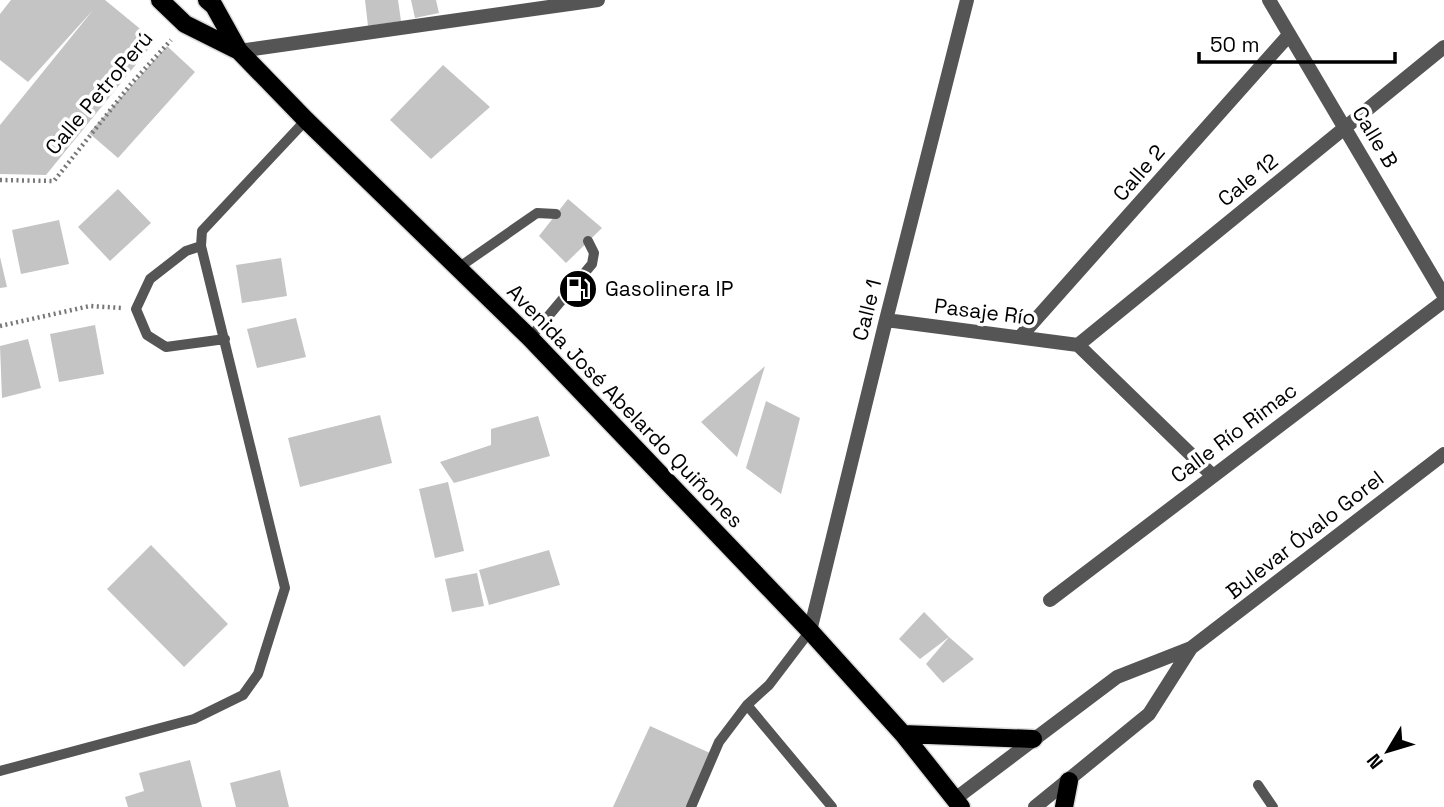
<svg xmlns="http://www.w3.org/2000/svg" width="1444" height="807" font-family="'Space Grotesk',sans-serif">
<style>
.building{fill:#c4c4c4}
.lines{fill:none;stroke-linecap:round;stroke-linejoin:round}
.primary-casing{stroke:#dbdbdb;stroke-width:21}
.path{stroke:#777;stroke-width:4.5;stroke-dasharray:2 3.5;stroke-linecap:butt}
.lane{stroke:#555;stroke-width:10}
.street{stroke:#555;stroke-width:14}
.primary{stroke:#000;stroke-width:18}
.labels{text-anchor:middle;stroke-width:7;stroke-linejoin:round;paint-order:stroke}
.street-label{font-size:21px;fill:#000;stroke:#fff}
.poi-label{font-size:21px;fill:#000;stroke:#fff;text-anchor:start}
</style>
<rect width="100%" height="100%" fill="#fff"/>
<!-- building -->
<path class="building" d="M11,0h94l50,41 -109,134 -46,-1v-49l93,-115 -65,72 -28,-22v-46z
M365,0h33l3,21 -33,5z
M411,0h25l3,13 -24,5z
M167,46l28,26 -77,86 -29,-25z
M443,65l47,42 -59,52 -41,-39z
M118,189l33,34 -41,38 -32,-34z
M568,199l34,29 -36,35 -27,-27z
M59,220l10,44 -48,10 -9,-44z
M0,257l7,30 -7,1z
M281,258l6,38 -45,7 -6,-38z
M296,318l10,39 -49,11 -10,-39z
M95,325l9,49 -45,8 -9,-48z
M28,339l13,49 -39,10 -2,-52z
M765,366l-28,91 -36,-35z
M766,401l34,17 -19,76 -35,-26z
M380,415l12,48 -92,24 -12,-49z
M538,416l12,40 -96,27 -14,-21 51,-17v-16z
M448,482l16,69 -29,7 -16,-69z
M151,545l77,79 -44,43 -77,-78z
M549,550l11,35 -71,20 -10,-35z
M477,573l7,33 -32,6 -7,-33z
M924,612l25,25 25,22 -31,24 -17,-19 23,-27 -29,22 -21,-20z
M650,726l60,27 -24,54h-73z
M190,760l12,47h-74l-3,-10 19,-6 -5,-18z
M280,770l9,37h-53l-6,-24z"/>
<g class="lines">
<defs>
<path id="primary" d="M160,0l25,24 54,27
M207,0l7,6 25,45 67,69 224,218 280,293 93,103 58,73
M903,734l130,5
M1064,807l5,-26"/>
</defs>
<!-- primary casing -->
<use href="#primary" class="primary-casing"/>
<!-- path -->
<path class="path" d="M0,180l54,1 77,-97 40,-44
M0,326l90,-20 32,2"/>
<!-- lane -->
<path class="lane" d="M201,246l-15,5 -36,28 -14,30 11,26 19,12 59,-8
M458,268l79,-55 19,1
M530,338l62,-74 2,-11 -6,-12
M747,705l85,102
M0,771l194,-52 49,-24 15,-21 27,-86 -84,-342 1,-15 104,-111
M1258,785l15,22
M691,807l28,-65 28,-37 22,-20 41,-54"/>
<!-- street -->
<path class="street" d="M1269,0l175,296
M239,51l359,-51
M886,320l192,25
M1020,337l269,-302
M1078,345l366,-298
M1078,345l134,130
M1050,600l394,-299
M810,631l76,-311 81,-320
M955,799l162,-122 74,-29 253,-194
M1035,807l114,-93 42,-66"/>
<!-- primary -->
<use href="#primary" class="primary"/>
</g>
<!-- icons -->
<defs>
<symbol id="fuel-disc" viewBox="-11 -11 22 22"><circle r="9.5" fill="#000" stroke="#fff"/><path d="M-5.5-6h7V0h2V4h1.3V-2.5L3-4.5l.8-.8L6-3V5H2.5V1h-1V6h-7ZM-4.2-4.7v3.2H.2V-4.7Z" fill="#fff"/></symbol>
</defs>
<g fill-rule="evenodd">
<use href="#fuel-disc" x="556" y="267" width="44" height="44"/>
</g>
<g class="labels">
<!-- street labels -->
<g class="street-label">
<text transform="translate(99 93) rotate(-50)" y="7">Calle PetroPerú</text>
<text transform="translate(1375 137) rotate(59)" y="7">Calle B</text>
<text transform="translate(1139 173) rotate(-49)" y="7">Calle 2</text>
<text transform="translate(1248 180) rotate(-39)" y="7">Cale 12</text>
<text transform="translate(867 310) rotate(-76)" y="7">Calle 1</text>
<text transform="translate(985 312) rotate(7)" y="7">Pasaje Río</text>
<text transform="translate(625 406) rotate(46)" y="7">Avenida José Abelardo Quiñones</text>
<text transform="translate(1234 433) rotate(-37)" y="7">Calle Río Rimac</text>
<text transform="translate(1305 535) rotate(-38)" y="7">Bulevar Óvalo Gorel</text>
</g>
<!-- poi labels -->
<g class="poi-label">
<text x="605" y="296">Gasolinera IP</text>
</g>
</g>
<!-- north arrow -->
<g transform="translate(1388 751) rotate(232)" stroke="#ffffff" stroke-width="5" paint-order="stroke">
<path d="M0-5L12 26L0 18L-12 26Z" fill="#000000"/>
<text y="-10" font-size="19" font-weight="bold" text-anchor="middle" fill="#000000">N</text>
</g>
<!-- scale -->
<path d="M1199 52v10h196v-10" fill="none" stroke="#000000" stroke-width="3.5"/>
<text x="1210" y="52" font-size="21" fill="#000000" stroke="#ffffff" stroke-width="5" paint-order="stroke">50 m</text>
</svg>
